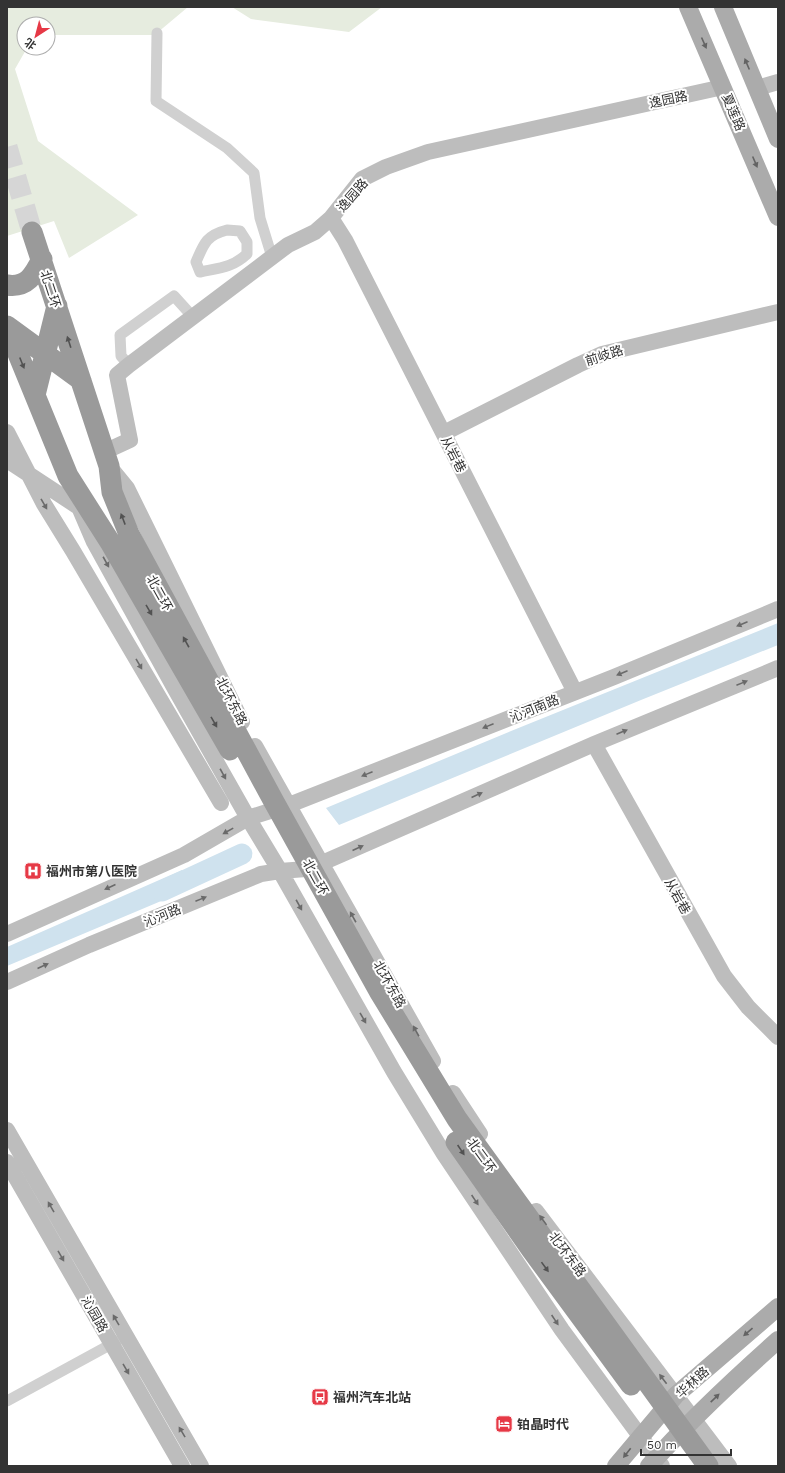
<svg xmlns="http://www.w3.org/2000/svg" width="785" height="1473" font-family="'Work Sans','Noto Sans SC',sans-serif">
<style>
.green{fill:#e6ecdf}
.water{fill:#cfe2ee}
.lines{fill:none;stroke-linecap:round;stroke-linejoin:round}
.river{stroke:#cfe2ee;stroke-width:21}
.highway-tunnel{stroke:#d6d6d6;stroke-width:21;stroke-dasharray:21 10;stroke-linecap:butt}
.street{stroke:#d0d0d0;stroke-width:11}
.secondary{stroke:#bdbdbd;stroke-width:16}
.primary{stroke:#ababab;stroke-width:18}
.highway{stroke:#9a9a9a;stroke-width:21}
.oneway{fill:#636363}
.oneway2{fill:#525252}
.oneway3{fill:#6a6a6a}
.labels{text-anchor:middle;stroke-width:4;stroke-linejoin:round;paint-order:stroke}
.street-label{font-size:13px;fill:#333;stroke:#fff}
.poi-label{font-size:13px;font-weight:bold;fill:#333;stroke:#fff;text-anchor:start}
</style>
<rect width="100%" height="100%" fill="#fff"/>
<!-- green -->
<path class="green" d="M7,7h181l-31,26 -5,2h-104v-11h-24v24h3l-12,21 23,72 100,74 -69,43 -15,-37 -47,15z
M232,7h150l-33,25 -98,-13z"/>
<!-- water -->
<path class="water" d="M778,623v22l-137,55 -302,125 -13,-17 190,-79z
M182,870l10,18 -185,78v-19z"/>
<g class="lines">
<!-- river -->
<path class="river" d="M162,891l80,-37"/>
<!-- highway-tunnel -->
<path class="highway-tunnel" d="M7,147l25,85"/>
<!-- street -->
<path class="street" d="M157,33l-1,68 71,47 27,25 6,45 12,39
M227,230l13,1 7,11v12c-15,14 -28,14 -47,18l-4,-10c8,-19 11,-27 31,-32z
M129,365l-8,-9 -1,-21 54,-39 19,21
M7,1401l110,-60"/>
<!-- secondary -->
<path class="secondary" d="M757,88l21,-6
M331,218l14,22 230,452
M7,432l37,72 29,47 148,252
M444,433l134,-68 24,-11 176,-42
M104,452l26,-12 -13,-65 12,-10 159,-120 27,-13 16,-14 31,-39 24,-12 42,-15 295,-65
M7,460l73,48
M109,466l18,22 115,234
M79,507l15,35 81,147 73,129 32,53 114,201 50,82 118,176 100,136
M594,744l130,232 24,31 30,30
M255,746l178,315
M7,934l177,-79 64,-37 41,-13 325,-128 164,-68
M7,982l82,-37 172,-71 19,-3 26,-2 16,-6 272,-119 184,-76
M453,1093l27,41
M7,1130l194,336
M7,1162l175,304
M536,1211l193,255"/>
<!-- primary -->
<path class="primary" d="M688,7l90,210
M723,7l55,132
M616,1466l60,-71 102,-88
M649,1466c40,-45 84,-86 129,-126"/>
<!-- highway -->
<path class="highway" d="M32,232l77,234 3,26 17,42 144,266 106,191 78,128 251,347
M7,285c20,3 27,-10 35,-26
M7,326l74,54
M7,327l61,149 42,66 120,208
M35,395l22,-89
M456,1142l75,107 100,136"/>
</g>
<!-- one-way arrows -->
<defs><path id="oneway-solid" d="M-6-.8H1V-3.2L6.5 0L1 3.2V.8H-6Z"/></defs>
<g class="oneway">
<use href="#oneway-solid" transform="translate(704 43) rotate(66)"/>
<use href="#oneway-solid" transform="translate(747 64) rotate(-113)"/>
<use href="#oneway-solid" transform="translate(755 162) rotate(67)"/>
<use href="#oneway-solid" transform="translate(748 1332) rotate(139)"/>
<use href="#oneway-solid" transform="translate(715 1398) rotate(-44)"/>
<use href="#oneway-solid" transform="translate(627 1453) rotate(128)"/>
</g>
<g class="oneway2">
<use href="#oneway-solid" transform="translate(69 342) rotate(-108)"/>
<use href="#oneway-solid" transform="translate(22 363) rotate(68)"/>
<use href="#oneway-solid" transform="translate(123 519) rotate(-111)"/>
<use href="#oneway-solid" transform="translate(149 610) rotate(60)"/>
<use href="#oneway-solid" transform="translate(186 642) rotate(-119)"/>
<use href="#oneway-solid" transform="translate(214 722) rotate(60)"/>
<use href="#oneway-solid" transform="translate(461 1150) rotate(56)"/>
<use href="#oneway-solid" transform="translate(545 1267) rotate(54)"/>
</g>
<g class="oneway3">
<use href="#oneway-solid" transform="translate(44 504) rotate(60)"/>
<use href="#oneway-solid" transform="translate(106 562) rotate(61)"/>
<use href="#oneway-solid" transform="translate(742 624) rotate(157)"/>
<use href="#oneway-solid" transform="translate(139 664) rotate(60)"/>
<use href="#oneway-solid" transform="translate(622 673) rotate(157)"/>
<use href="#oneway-solid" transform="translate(742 683) rotate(-22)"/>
<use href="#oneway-solid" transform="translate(488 726) rotate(158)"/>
<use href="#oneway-solid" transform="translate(622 732) rotate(-23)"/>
<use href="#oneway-solid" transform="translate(223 774) rotate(61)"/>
<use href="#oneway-solid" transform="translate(367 774) rotate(158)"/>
<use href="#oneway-solid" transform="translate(477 795) rotate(-24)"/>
<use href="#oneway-solid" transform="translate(228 831) rotate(151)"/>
<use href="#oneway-solid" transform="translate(358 848) rotate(-24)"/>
<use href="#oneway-solid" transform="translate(110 887) rotate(156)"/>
<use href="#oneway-solid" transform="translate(201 899) rotate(-22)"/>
<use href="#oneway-solid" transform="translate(299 905) rotate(61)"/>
<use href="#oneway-solid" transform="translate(353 917) rotate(-119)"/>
<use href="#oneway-solid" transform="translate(43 966) rotate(-24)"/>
<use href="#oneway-solid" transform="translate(363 1018) rotate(60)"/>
<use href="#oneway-solid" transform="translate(416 1031) rotate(-119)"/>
<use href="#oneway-solid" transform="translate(475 1200) rotate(56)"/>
<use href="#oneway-solid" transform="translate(51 1207) rotate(-120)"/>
<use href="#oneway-solid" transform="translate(543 1220) rotate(-126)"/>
<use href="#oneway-solid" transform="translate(61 1256) rotate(60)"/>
<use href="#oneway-solid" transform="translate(116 1320) rotate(-120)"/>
<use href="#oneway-solid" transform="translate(555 1320) rotate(56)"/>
<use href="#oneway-solid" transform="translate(126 1369) rotate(60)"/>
<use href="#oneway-solid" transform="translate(663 1379) rotate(-127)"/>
<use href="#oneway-solid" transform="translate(182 1432) rotate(-121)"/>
</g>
<!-- icons -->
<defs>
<symbol id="hospital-square" viewBox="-11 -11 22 22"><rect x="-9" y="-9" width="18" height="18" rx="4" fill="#e63946" stroke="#fff"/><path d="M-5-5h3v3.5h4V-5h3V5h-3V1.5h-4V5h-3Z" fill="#fff"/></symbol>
<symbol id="bus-square" viewBox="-11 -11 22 22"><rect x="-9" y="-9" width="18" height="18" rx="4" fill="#e63946" stroke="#fff"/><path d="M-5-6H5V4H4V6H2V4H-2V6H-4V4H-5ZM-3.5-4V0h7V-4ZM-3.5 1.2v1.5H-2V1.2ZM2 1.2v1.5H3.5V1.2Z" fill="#fff"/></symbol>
<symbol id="hotel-square" viewBox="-11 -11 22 22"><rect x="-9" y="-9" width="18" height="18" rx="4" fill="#e63946" stroke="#fff"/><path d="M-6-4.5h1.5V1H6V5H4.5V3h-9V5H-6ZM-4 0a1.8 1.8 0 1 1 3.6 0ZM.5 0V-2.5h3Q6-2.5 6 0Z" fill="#fff"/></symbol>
</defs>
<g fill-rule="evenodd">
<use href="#hospital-square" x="23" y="861" width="20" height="20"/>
<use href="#bus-square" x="310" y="1387" width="20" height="20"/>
<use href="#hotel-square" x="494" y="1414" width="20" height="20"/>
</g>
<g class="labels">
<!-- street labels -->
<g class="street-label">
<text transform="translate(668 99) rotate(-12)" y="5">逸园路</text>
<text transform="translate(734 112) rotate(67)" y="5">夏莲路</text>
<text transform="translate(352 195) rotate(-49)" y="5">逸园路</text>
<text transform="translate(51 289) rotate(72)" y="5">北二环</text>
<text transform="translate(604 355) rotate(-18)" y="5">前岐路</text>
<text transform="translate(454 454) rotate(63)" y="5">从岩巷</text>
<text transform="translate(160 593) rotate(61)" y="5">北二环</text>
<text transform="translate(232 701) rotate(63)" y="5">北环东路</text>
<text transform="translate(534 708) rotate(-22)" y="5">沁河南路</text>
<text transform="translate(316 877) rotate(61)" y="5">北二环</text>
<text transform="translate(678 896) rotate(61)" y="5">从岩巷</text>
<text transform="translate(162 915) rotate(-22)" y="5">沁河路</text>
<text transform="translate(390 984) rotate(61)" y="5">北环东路</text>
<text transform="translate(482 1155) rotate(54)" y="5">北二环</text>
<text transform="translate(568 1254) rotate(53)" y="5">北环东路</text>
<text transform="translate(95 1314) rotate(60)" y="5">沁园路</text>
<text transform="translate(692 1382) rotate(-42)" y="5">华林路</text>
</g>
<!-- poi labels -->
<g class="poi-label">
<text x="46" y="876">福州市第八医院</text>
<text x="333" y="1402">福州汽车北站</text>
<text x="517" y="1429">铂晶时代</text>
</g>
</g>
<!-- border -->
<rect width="785" height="1473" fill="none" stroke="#333333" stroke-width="16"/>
<!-- north arrow -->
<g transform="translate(36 36) rotate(216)"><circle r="19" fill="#ffffff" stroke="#adadad"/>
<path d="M0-3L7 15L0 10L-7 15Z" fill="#e63946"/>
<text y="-6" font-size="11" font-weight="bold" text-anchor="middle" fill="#333333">北</text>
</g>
<!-- scale -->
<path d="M641 1449v6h90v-6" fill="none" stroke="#333333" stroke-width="2"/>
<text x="647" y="1449" font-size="12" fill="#333333" stroke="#ffffff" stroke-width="3" paint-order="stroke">50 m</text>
</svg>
